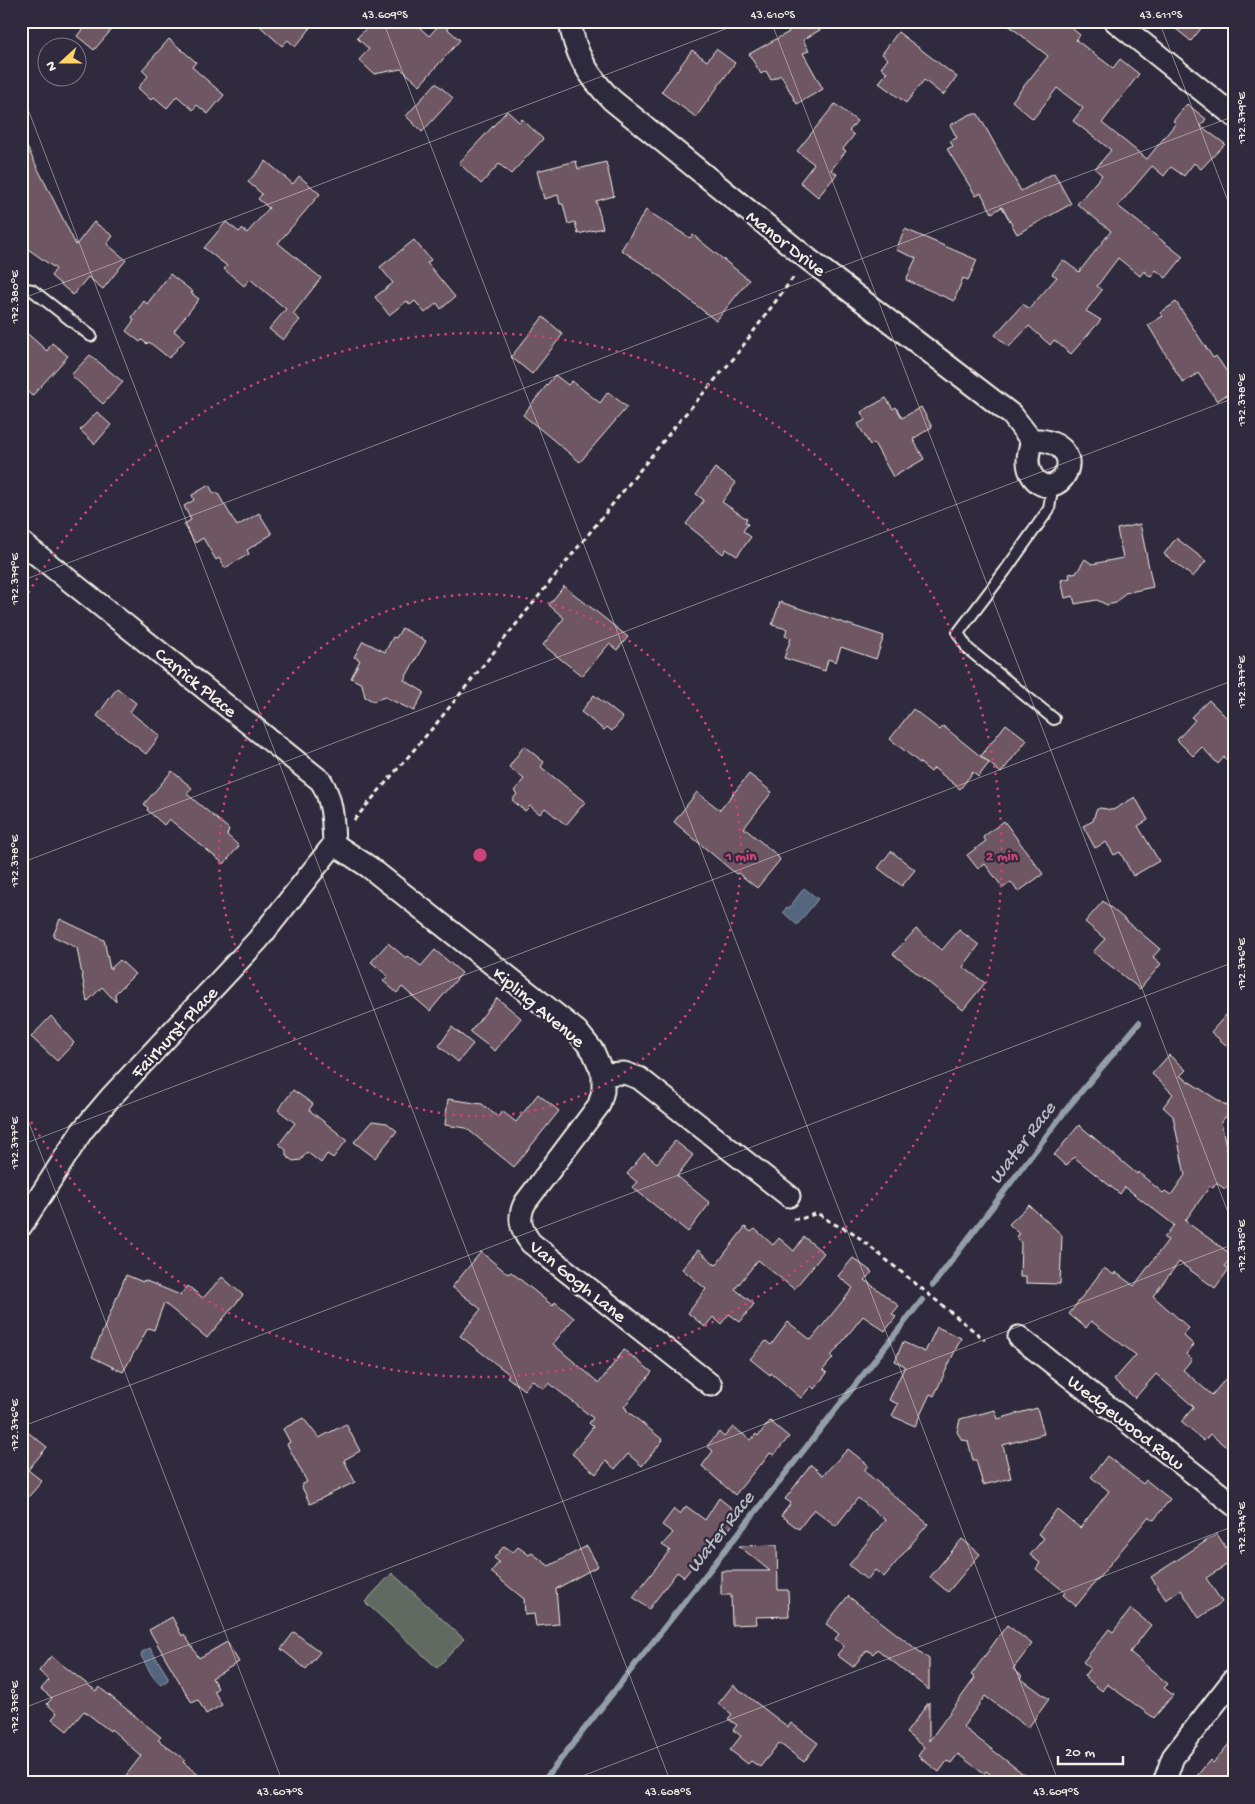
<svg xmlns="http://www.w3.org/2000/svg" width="1255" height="1804" font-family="'Gochi Hand',sans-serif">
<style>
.green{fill:#606b60;stroke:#aaaea4}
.water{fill:#52667d;stroke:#939ea8}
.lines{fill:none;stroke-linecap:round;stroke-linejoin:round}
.stream{stroke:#939ea8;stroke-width:6}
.building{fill:#6e5662;stroke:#f4f1e8}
.service-casing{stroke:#f4f1e8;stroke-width:14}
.minor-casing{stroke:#f4f1e8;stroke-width:25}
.path{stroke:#f4f1e8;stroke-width:3;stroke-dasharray:5 4;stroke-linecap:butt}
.service{stroke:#2f2a3d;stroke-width:10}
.minor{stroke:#2f2a3d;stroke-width:21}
.ticks{fill:none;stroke:#f4f1e8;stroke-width:1;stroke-opacity:0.45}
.ring{fill:none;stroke:#cc4377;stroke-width:2.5;stroke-dasharray:2.5 5}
.labels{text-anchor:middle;stroke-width:4.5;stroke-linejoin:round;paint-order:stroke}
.street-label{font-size:19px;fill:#f4f1e8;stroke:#2f2a3d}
.water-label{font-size:20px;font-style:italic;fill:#b3b9bd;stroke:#2f2a3d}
.centre{fill:#cc4377;stroke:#2f2a3d;stroke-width:2.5}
.ring-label{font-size:15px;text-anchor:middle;font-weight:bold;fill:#cc4377;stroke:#2f2a3d;stroke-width:4.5;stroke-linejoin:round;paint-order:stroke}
.neatline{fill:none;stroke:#f4f1e8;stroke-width:2}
.ticks-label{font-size:12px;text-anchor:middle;fill:#f4f1e8}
</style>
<rect width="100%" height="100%" fill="#2f2a3d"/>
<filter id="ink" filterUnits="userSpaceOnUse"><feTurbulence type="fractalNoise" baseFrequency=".02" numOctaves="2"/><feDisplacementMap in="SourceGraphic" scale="10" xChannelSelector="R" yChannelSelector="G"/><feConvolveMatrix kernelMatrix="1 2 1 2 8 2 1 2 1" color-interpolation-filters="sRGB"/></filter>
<g filter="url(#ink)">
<!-- green -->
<path class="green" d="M392,1573l72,66 -27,29 -72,-66z"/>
<!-- water -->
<path class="water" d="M804,888l14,11 -21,26 -14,-13 4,-5 2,1z
M150,1648l18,29v3l-7,5c-9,-6 -14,-20 -20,-29l1,-4z"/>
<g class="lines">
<!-- stream -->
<path class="stream" d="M933,1285l136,-179 70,-83
M542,1783l380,-483"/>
</g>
<!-- building -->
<path class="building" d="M89,21h30l-25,29 -17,-14z
M254,21h49l7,8 -15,18 -7,-7 -6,6z
M373,21l7,8 7,-8h25l17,15 12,-13 19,17 -40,45 -19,-16 -27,5 -15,-14 10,-11 -12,-11z
M783,21h52l-32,19 6,11 -6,2 20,36 -26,15 -16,-29 -10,5 -5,-9 -5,3 -12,-20 40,-22z
M1003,21h60l17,14 -4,5 37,28 7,-9 19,15 -37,49 45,36 29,-36 -3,-2 14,-17 19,15 -5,7 24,18 -24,25 -7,-6 -10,13 -13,-9 -7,9 -12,-10 -34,40 65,51 -17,21 -10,-8 -5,7 -7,-6 -4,5 -22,-18 -21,28 5,4 -16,21 15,9 -30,34 -17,-14 -4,5 -21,-19 -20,21 -14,-12 28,-31 6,5 28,-32 -5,-3 11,-14 16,12 32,-41 -34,-27 25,-29 -7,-6 16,-19 -38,-29 10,-13 -26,-20 -24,31 -21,-18 36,-45z
M1166,21h41l-16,20z
M898,32l59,45 -14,18 -19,-15 -18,23 -27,-20 8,-11 -6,-4 7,-9 -6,-5z
M169,39l27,23 -4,5 32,28 -16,19 -11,-9 -4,5 -16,-14 -10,12 -13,-11 -3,3 -13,-12 10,-12 -6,-6z
M716,49l19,14 -39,54 -35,-25 31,-42 15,11z
M436,83l17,15 -31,34 -16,-16z
M835,104l22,17 -8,10 5,4 -11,14 3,2 -15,19 6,4 -19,23 -18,-15 14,-18 -17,-13z
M507,111l12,11 3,-3 21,20 -32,35 -12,-10 -18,20 -22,-21z
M971,114h7l43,77 33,-18 17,31 -54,30 -15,-27 -10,6 -11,-20 -5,3 -29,-47 6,-3 -3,-5 7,-3 -7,-13z
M21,135l55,110 18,-23 19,14 -6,8 19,16 -23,29 -15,-12 -15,18 -22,-19 5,-7 -35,-25z
M266,161l27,23 6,-8 21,18 -42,49 43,35 -28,36 7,6 -17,20 -14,-11 17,-20 -36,-30 -6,7 -20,-17 3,-3 -23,-18 22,-26 13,10 3,-3 5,4 22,-25 -11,-9 4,-5 -14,-12z
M576,161l2,8 28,-7 8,34 -18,5 7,27 -25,6 -3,-12 -7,2 -5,-20h-3l-2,-9 -14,4 -7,-28z
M646,210l44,28 3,-3 56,45 -33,41 -64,-51 -31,-20z
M905,229l72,31 -9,20 -5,-2 -9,23 -48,-21 10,-22 -20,-8z
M414,240l17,20 -4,3 28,34 -14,12 -4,-6 -12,10 -10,-12 -5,4 -3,-4 -18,14 -14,-18 18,-14 -13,-16z
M170,274l23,18 -2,1 8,6 -25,32 11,9 -16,18 -20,-16 -2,2 -5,-4 -2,2 -14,-11 8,-11 -2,-3 12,-16 3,3z
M1176,302l37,56 3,-2 18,26v8l-17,11 -19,-28 -15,10 -35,-58 15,-9 -3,-3z
M543,317l20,17 -31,40 -21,-17z
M21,328l26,23 5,-8 16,13 -36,40 -11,-10z
M90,355l33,27 -20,22 -32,-29z
M555,375l13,10 4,-4 28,22 8,-11 19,15 -47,55 -57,-47z
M886,398l7,11 3,-2 6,11 19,-11 11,20 -19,12 11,20 -31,18 -19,-34 -4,2 -12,-21 7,-4 -4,-8z
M97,412l14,13 -16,19 -15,-14z
M715,468l21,15 -14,19 25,17 -2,3 3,2 -5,7 8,6 -14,19 -11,-7 -3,5 -37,-30 18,-24 -8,-6z
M209,485l5,9 3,-2 20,34 22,-13 13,21 -25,16 2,4 -24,14 -6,-10 -3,2 -13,-22 -8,5 -11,-19 7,-4 -7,-14 10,-6 -2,-5z
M1140,524l13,63 -28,6 -9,10 -9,2 -10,-5 -22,4 -2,-8 -8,2 -4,-18 9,-2 -1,-4 8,-2 8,-13 7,5 31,-6 -6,-29z
M1176,538l30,23 -13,16 -29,-23z
M564,586l64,51 -11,13 -8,-6 -27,32 -39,-31 21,-27 -15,-13z
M780,602l104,34 -8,23 -35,-12 -5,15 -8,-3 -3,12 -41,-13 7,-20 -6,-2 2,-7 -15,-4z
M402,628l24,13 -22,39 20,12 -10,19 -29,-14 -12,4 -8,-4 -3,-13 -11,-6 9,-18 -6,-3 9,-16 22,11 8,-15 3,1z
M117,688l19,15 -6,9 30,24 -14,18 -49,-38z
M594,695l29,23 -11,13 -5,-4 -3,3 -23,-18z
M1209,700l25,25v43l-10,-11 -6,7 -16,-17 -9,9 -16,-16 18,-20 -4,-3z
M913,709l27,21 3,-4 46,37 -11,14 -5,-5 -13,17 -26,-21 -3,4 -41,-33z
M1006,724l21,16 -26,33 -20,-17z
M524,746l20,16 -3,5 44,35 -19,23 -21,-17 -5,6 -10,-8 -5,5 -13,-11 5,-6 -3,-3 10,-12 -15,-12z
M172,771l20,17 -5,6 42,35 -2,6 12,11 -15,18 -55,-45 -5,6 -17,-15 1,-2 -4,-4z
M749,774l23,18 -28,36 33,27 3,5 -23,28 -19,-15 -2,1 -62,-52 23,-30 23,18z
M1135,797l13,23 -10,6 21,35 -26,15 -13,-24 -6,3 -8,-13 -11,6 -12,-22 10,-5 3,-11 4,-2 13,2z
M1004,821l39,53 -25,18 -7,-10 -8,6 -18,-24 -7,5 -11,-14 19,-14 -3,-4z
M891,851l24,19 -13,16 -24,-18z
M1103,901l57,48 -7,8 8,7 -21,25 -47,-37 12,-13 -20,-17z
M60,919l44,21 6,29 10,-9 15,14 -20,20 1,8 -14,-15 -15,15 -10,-54 -24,-12z
M916,929l26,21 17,-20 20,15 -16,22 22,16 -22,27 -70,-56z
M388,943l18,15 2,-2 13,10 14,-16 27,23 -32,38 -28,-24 -5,6 -14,-12 5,-5 -17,-14z
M497,998l24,20 -26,33 -25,-19z
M1234,1006v46l-23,-20z
M51,1016l23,27 -17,18 -26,-24z
M452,1027l21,17 -15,18 -19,-16z
M1169,1055l17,15 -6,6 52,33 -11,13 8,38 5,4v14l-9,11 -9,-6 -3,5 -3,-2 -25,35 47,34 -7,11 4,3 -14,19 -36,-26 -26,34 36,32 -6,7 11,10 -8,9 6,5 -9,11 29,25 22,-26v84l-24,-19 -6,7 -23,-19 13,-15 -38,-33 -21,24 -21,-18 22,-25 -45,-34 -5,7 -17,-14 35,-46 10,7 1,-3 19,14 34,-46 -4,-2 10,-13 -49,-38 -5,7 -46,-37 -8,9 -12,-11 25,-30 58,49 1,-2 25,21 2,-2 6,4 14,-20 -12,-59 -10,-9 10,-13 -21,-20z
M293,1090l20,14 -4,6 38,30 -14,18 -6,-4 -6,9 -14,-11 -6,8 -8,1 -7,-5v-6l-7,-6 16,-21 -17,-13z
M538,1094l21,17 -45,56 -48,-39 -21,-3 3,-26 34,5 16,13 4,-6 14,11z
M372,1121l15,2 10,8 -22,27 -21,-16z
M675,1141l18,14 -16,21 33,27 -22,29 -56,-45 5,-5 -10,-8 17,-21 13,10z
M1029,1205l33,30 -2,49 -34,-1v-6h-6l1,-34 -5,-7 3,-2 -10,-10z
M745,1227l6,5 4,-3 18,16 6,-7 15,13 10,-14 20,16 -30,36 -36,-29 -23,29 19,15 -14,18 -11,-8 -8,10 -8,-7 -8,10 -17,-14 18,-24 -24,-20 16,-19 18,15z
M481,1252l27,22 3,-2 42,34 2,-4 19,16 -21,26 46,39 25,-33 28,22 -28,35 3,2 -1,1 37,30 -21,26 -14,-12 -13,15 -9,-8 -10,13 -24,-20 21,-27 -4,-4 4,-5 -44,-35 -5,6 -12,-9 -8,10 -17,-13 2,-3 -49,-38 21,-27 -29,-22z
M853,1258l19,14 -7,8 34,26 -7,8 4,3 -11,14 -22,-15 -32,40 2,2 -10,12 4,3 -13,16 -3,-3 -10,12 -30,-25 -1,2 -20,-16 16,-18 5,4 17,-23 23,18 42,-52 -15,-12z
M126,1275l17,7 1,-2 36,15 8,-9 15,12 19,-21 21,18 -36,43 -43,-35 -10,27 -6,-2 -25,44 -31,-15z
M937,1327l24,11 -27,58 -4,-2 -15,32 -23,-10 6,-12 -9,-4 16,-34 -10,-5 8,-19 22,10z
M1037,1408l7,26 -41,11 8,33 -28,7 -7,-25h-3l-5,-19 -6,-1 -5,-8 3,-13 35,-9 3,9z
M303,1418l16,20 27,-14 14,27 -16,9 11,22 -45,22 -9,-19 6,-3 -20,-38 3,-2 -7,-13z
M770,1421l19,16 -15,18 -4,-2 -9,12 -1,-1 -25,31 -33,-29 11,-15 -6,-5 12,-14 5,5 9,-10 18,13 5,-6 2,2z
M21,1427l26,20 -19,23 14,11 -21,25z
M848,1449l20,16 -4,6 64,53 -44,53 -9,-7 -8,10 -18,-15 36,-45 -27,-22 -22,28 -22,-17 -15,20 -18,-13 10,-13 -6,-4 26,-34 12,10z
M1107,1456l36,28 3,-4 24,19 -16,21 -5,-4 -73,90 -13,-11 2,-3 -29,-23 4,-6 -10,-8 14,-17 -6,-4 19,-25 23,19 29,-37 -18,-14z
M719,1498l21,17 -20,26v-9l-36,45 -7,-5 -28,37 -16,-12 37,-47 -8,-5 11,-12 -11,-8 12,-16 6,5 6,-8 19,14z
M1217,1534l17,26 -28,18 16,24 -23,16 -18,-28 -15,10 -15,-23z
M962,1539l18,15 -32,38 -18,-15z
M777,1545l1,45h10l1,26 -33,1 1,7 -25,1 -1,-30h-10v-24h49l-31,-25z
M504,1546l9,6 5,-5 11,8 3,-2 17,13 38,-20 11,20 -42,23 3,35 -23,2 -2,-12 -9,1 -1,-16 -33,-27 8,-10 -5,-4z
M848,1596l81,63v31l-52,-41 -4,5 -6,-4 -14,17 -16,-12 7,-9 -9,-7 4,-5 -13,-10z
M1131,1609l20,16 -21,27 38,32 -4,4 9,7 -19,23 -47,-34 -5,7 -18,-15 6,-8 -7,-6 26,-33 4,3z
M172,1617l10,19 2,-2 15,24 28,-16 12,20 -27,16 6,10 -4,3 8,14 -16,9 -8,-14 -6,3 -43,-73z
M1007,1625l25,19 -19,25 9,7 -2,2 29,21 -21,29 -43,-32 -22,31 72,56h-34l-15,-12 -2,3 -26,-20 -7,9 -4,-2 -8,11 -21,-16 6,-9 -18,-14 23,-31v39l46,-63 -4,-3z
M294,1632l26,20 -14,17 -25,-20z
M51,1656l45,35 3,-4 62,50 -3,3 27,20 -2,2 25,21h-88l21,-27 -30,-27 -1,2 -26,-20 -17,20 -15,-12 5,-6 -10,-9 5,-6 -11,-9 8,-9 -10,-9z
M733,1685l55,42 3,-4 27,20 -14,19 -25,-19 -19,24 -9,-6 -3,3 -18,-14 11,-14 -8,-6 4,-5 -9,-6 4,-5 -14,-10z
M1234,1738v45h-43l19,-23 3,3z"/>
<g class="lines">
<defs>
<path id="service" d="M21,288l11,2 59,46
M1049,486l2,10 -2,13 -44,62 -47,62 10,16 86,70"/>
<path id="minor" d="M570,21c4,32 19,56 42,79l196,159 204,156 20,26
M1115,21l119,95
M1040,440c55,8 16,68 -7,37 -8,-11 -5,-24 -1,-36z
M21,542l300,239c12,20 12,40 13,63
M334,844l35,23 208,164 16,20 10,23 21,-1 15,5 150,118
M603,1074v17l-4,14 -74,98c-8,15 -4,27 6,40l180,142
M21,1226l61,-95 28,-33 148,-158 76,-96
M1019,1337l215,168
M1164,1783l9,-26 61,-78"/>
</defs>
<!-- service casing -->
<use href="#service" class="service-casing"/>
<!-- minor casing -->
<use href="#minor" class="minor-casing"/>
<!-- path -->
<path class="path" d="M354,820l82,-96 245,-305 53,-61 61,-83
M793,1219h8l16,-6 15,10 20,9 133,108"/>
<!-- service -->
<use href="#service" class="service"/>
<!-- minor -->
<use href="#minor" class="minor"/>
</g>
</g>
<!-- ticks -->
<path class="ticks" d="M383,21l676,1762M771,21l463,1207M1159,21l75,196M21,91l650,1692M21,299l725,-278M21,581l1213,-465M21,863l1213,-465M21,1102l262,681M21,1145l1213,-465M21,1427l1213,-465M21,1709l1213,-465M564,1783l670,-257"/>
<!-- distance rings -->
<g class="ring">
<circle cx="480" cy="855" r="261"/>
<path d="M21 606A522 522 0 1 1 21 1104"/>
</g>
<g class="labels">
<!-- street labels -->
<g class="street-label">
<text transform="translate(787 242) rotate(38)" y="7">Manor Drive</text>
<text transform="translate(197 681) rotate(39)" y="7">Carrick Place</text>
<text transform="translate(540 1006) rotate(40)" y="7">Kipling Avenue</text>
<text transform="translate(173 1031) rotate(-47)" y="7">Fairhurst Place</text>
<text transform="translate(579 1280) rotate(39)" y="7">Van Gogh Lane</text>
<text transform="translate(1127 1421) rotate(38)" y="7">Wedgewood Row</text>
</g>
<!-- water labels -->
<g class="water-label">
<text transform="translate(1021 1142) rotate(-53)" y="7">Water Race</text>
<text transform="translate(719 1531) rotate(-52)" y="7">Water Race</text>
</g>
</g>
<circle cx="480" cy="855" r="8" class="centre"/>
<g class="ring-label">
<text x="741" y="860">1 min</text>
<text x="1002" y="860">2 min</text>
</g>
<!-- margin -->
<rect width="1255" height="1804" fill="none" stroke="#2f2a3d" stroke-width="55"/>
<!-- north arrow -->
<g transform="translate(62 62) rotate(249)"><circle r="24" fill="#2f2a3d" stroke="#7e7a81"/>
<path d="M0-4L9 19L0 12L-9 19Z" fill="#ffd166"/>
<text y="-8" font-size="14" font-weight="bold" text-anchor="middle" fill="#f4f1e8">N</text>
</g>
<!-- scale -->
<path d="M1058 1756v8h65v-8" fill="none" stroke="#f4f1e8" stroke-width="2.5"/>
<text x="1065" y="1756" font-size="15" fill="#f4f1e8" stroke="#2f2a3d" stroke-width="4" paint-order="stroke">20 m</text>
<rect x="28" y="28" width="1200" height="1748" class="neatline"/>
<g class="ticks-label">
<text x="385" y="18">43.609°S</text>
<text x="773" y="18">43.610°S</text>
<text x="1161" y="18">43.611°S</text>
<text transform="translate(1241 118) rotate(-90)" y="4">172.379°E</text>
<text transform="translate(14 297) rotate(-90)" y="4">172.380°E</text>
<text transform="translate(1241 400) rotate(-90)" y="4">172.378°E</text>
<text transform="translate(14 579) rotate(-90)" y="4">172.379°E</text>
<text transform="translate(1241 682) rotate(-90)" y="4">172.377°E</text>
<text transform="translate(14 861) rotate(-90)" y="4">172.378°E</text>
<text transform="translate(1241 964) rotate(-90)" y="4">172.376°E</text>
<text transform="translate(14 1143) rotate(-90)" y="4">172.377°E</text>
<text transform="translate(1241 1246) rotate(-90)" y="4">172.375°E</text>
<text transform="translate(14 1425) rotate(-90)" y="4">172.376°E</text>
<text transform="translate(1241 1528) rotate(-90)" y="4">172.374°E</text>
<text transform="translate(14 1707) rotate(-90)" y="4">172.375°E</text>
<text x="280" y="1795">43.607°S</text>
<text x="668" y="1795">43.608°S</text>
<text x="1056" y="1795">43.609°S</text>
</g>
</svg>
